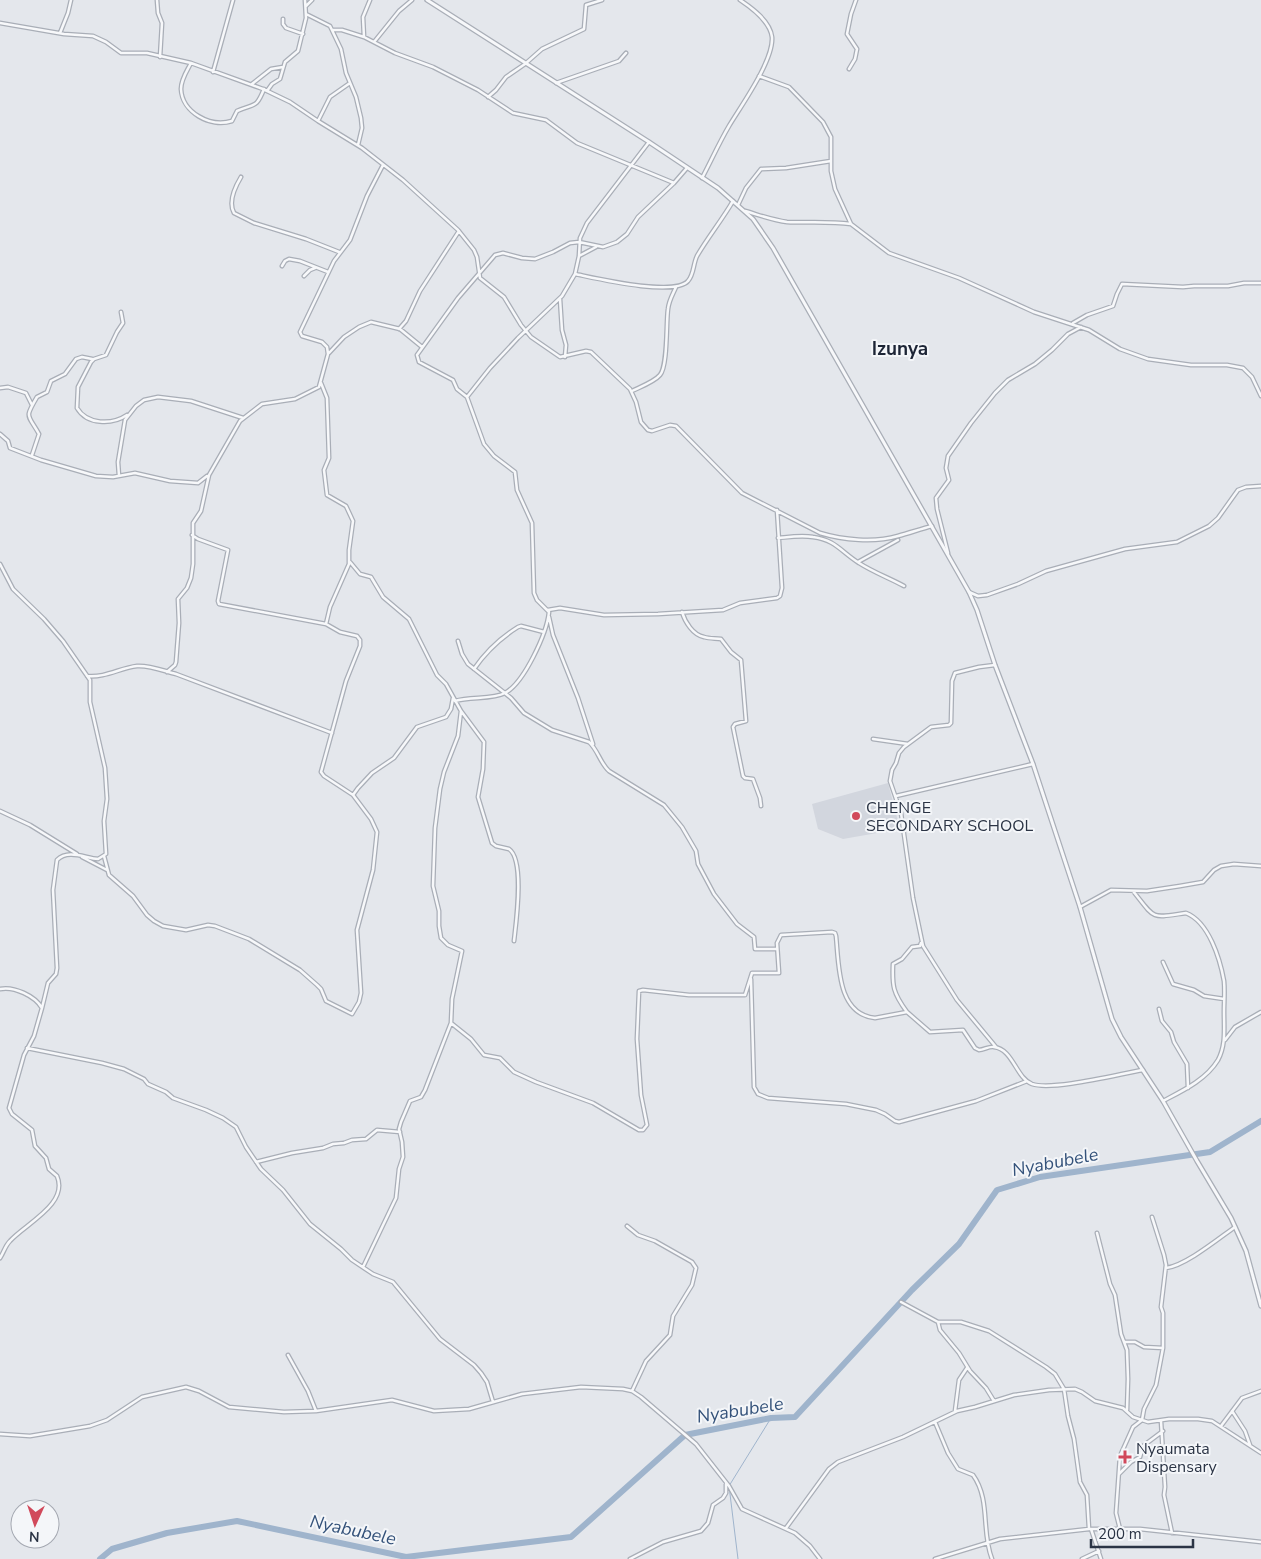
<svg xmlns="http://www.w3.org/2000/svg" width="1261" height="1559" font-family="'Nunito Sans',sans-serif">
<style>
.built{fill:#d2d6de}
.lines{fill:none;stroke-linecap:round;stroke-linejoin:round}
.stream{stroke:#9fb4cc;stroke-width:1}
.river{stroke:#9fb4cc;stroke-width:6}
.minor-casing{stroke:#a9aeb7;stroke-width:5}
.tertiary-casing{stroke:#a9aeb7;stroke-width:5.5}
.minor{stroke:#f7f8fa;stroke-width:2.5}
.tertiary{stroke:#f7f8fa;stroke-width:3}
.poi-dot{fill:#d1495b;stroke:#f4f6f9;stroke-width:2}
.labels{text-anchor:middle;stroke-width:4;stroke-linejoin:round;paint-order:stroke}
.poi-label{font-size:16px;fill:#2b3445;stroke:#f4f6f9;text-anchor:start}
.water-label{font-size:18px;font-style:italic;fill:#34527a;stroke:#f4f6f9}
.quarter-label{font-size:19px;font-weight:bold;fill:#1d2536;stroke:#f4f6f9}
</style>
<rect width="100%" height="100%" fill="#e4e7ec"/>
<!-- built -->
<path class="built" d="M888,783l12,46 -57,10 -25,-10 -6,-25z"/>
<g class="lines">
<!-- stream -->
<path class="stream" d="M738,1559l-9,-73 42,-68"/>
<!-- river -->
<path class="river" d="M100,1559l12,-10 55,-16 70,-12 169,36 165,-20 114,-102 86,-17 24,-1 117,-127 47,-46 38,-54 43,-13 170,-25 51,-31"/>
<defs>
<path id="minor" d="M157,0l1,13 4,10 -2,34
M306,6l6,-6
M306,14l24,12 11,23 5,24 10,24 5,21 1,10 -4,17
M283,19v5l3,4 17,6
M0,23l64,11 29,2 13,6 15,11h26l44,10 72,26 27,13 28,19 44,27 41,32 55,50 16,20 3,7 3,21 24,19 17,28 10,12 29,20 26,-6 5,1 39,37 6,13 5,20 7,8 4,1 18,-6 6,1 66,67 78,40c23,7 54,10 78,3 11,-3 23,-7 34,-10
M333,30h9l22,7 31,16 38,14 45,23 35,23 33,7 31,23 97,40
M60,33l8,-20 3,-13
M364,37l-1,-20 7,-17
M374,42l25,-31 13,-11
M191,63c-4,8 -10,16 -10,26 1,23 29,39 51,32l5,-10c18,-8 19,-2 27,-22
M849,69l6,-10 2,-10 -10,-15 4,-20 5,-14
M213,72l20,-72
M759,76l30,11 34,35 8,15v34l4,18 16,35 38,29 70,25 75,34 55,18 31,19 28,10 43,6h36l16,3 9,9 9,19
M556,83l63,-22 7,-8
M252,84l19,-15 12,-2
M267,91l5,-7 8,-5 5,-17 13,-11 8,-33 -1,-18
M488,97l8,-7 10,-13 19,-13 17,-15 42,-20 2,-24 16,-5
M318,121l12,-24 20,-14
M241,177c-6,10 -13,25 -7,36l20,10 52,16 33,13
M702,178c9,-17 17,-35 27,-52 12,-20 45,-66 43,-89 -2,-16 -20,-29 -32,-37
M738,205l8,-17 15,-19 25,-1 45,-7
M745,211c14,4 27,9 42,11 21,1 41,-1 64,2
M579,256l17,-9
M282,266l3,-5 4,-2 11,2 28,11
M575,274c20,4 99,23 113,7 6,-6 5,-17 9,-25 11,-19 25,-36 36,-55
M304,276l6,-6 5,-2
M560,299l2,31 4,15 -1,12
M121,312l2,11 -6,9 -11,23 -12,4 -3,3 -13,25 -1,21c10,17 35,17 50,7
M1073,323l14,-8 26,-9 4,-12 5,-10 61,3 11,-1h34l16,-3h17
M399,329l7,-8 14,-30 39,-60
M329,353l15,-16 15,-10 12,-5 29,7 22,18
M321,383l6,15 2,60 -5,12 3,25 19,11 7,15 -4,29v14l-19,43 -4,17
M0,388l8,-1 18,6 6,12
M632,391c8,-4 22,-9 28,-16 8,-9 6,-52 8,-66 1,-9 5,-15 8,-22
M467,397l23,-29 28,-30 44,-42 13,-22 4,-18 1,-18 7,-15 62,-81
M0,434l8,7 2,7 31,12 55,16 17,1 22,-4 35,8 28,2 9,-7
M32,455l7,-21c-11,-20 -15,-15 -2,-37l10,-5 4,-11 14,-7 11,-15 6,-2 10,2
M119,476l-1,-14 7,-42 11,-14 8,-6 14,-3 33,4 52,17
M778,538c11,-1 23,-3 35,-1 23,3 28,15 46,26 14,9 30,15 45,23
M948,553l-11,-44 -1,-11 13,-18 -3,-12 2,-12 23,-33 24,-30 13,-13 27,-16 17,-14 16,-16 13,-7
M350,562l10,12 11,3 12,20 26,22 28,56 9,9 15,27 23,31 -1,27 -5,28 14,46 4,3 13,3c16,11 7,74 5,92
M858,562l40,-22
M0,564l13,25 31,30 19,22 27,39v22l15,66 2,31 -3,22 2,33 -8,5c-13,-1 -30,-10 -41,1l-4,30 4,78 -1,6 -8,9 -6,25
M969,592l9,4 9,-1 31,-11 28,-13 79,-22 52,-7 32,-16 9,-8 20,-28 8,-3 15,-1
M548,610l12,-2 44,7 54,-1 65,-4 17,-7 37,-5 3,-2 2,-8 -5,-78
M682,612c3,10 11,23 22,25 6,2 12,1 17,2l10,13 10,8 5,61 -11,3 -2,3 10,49 2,2 8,1 7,19 1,8
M549,617l4,18 25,63 15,46
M458,641l4,13 6,10 43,34 13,15 28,17 37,12c9,8 11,21 20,29l55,34 18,22 14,24 2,13 16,30 23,30 17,13 1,12h21
M995,665l-16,2 -24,6 -3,8 -1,42 -2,2 -18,2 -27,20 -5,6 -3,10 -4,7 -2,11 11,32 12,85 10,48 34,54 39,47
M474,669c11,-16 28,-32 44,-42l3,-1 23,6
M167,672l8,-7 1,-3 3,-39 -1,-24 9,-11 4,-10 2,-14v-41l8,-12 8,-36 31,-54 22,-17 33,-5 24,-12 9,-33 -1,-7 -5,-5 -20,-6 -2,-4 34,-71 16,-21 17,-44 16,-31
M87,676c18,2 33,-8 50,-10 12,-1 27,5 39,8l156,59
M455,701c15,-5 37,-1 50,-8 19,-10 42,-60 44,-81l-12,-12 -3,-7 -2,-70 -15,-33 -2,-18 -21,-16 -10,-12 -17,-47 -10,-8 -4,-9 -34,-18 -2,-7 41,-57 37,-43 8,-2 19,5 13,1 18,-7 17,-9 9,-1 24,5 14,-5 10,-8 11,-17 36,-34 13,-15
M873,739l35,5
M353,795l5,-7 14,-15 22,-15 23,-31 29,-10 5,-8 2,-11
M896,796l137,-32
M0,811l30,14 47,29
M104,856l5,19 24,21 14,19 7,6 9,5 23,4 22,-5 7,1 34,13 51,31 17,15 4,4 5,12 26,13 7,-12 2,-9 -4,-63 16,-60 4,-38 -6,-13 -18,-24 -29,-19 -3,-4 25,-91 14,-35v-6l-3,-4 -17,-4 -14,-8 -107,-20 -1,-3 10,-51 -30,-11 -6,-4
M82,857l25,13
M1133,891c23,29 17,27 53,22 23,9 34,46 38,68 1,10 0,21 0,31 0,17 2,33 -6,48 -12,20 -36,31 -55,41
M1080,907l31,-17 36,1 33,-5 23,-4 11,-12 7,-4 13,-2 27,2
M1163,962l10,22 21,6 10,6 20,3
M751,979l3,108 4,7 10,4 78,6 30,6 9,4 10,7 4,1 77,-21 51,-20
M0,989c14,-3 35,7 42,19l-8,28 -10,19 -15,53 3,6 20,16 3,16 11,12 3,11 8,7c12,28 -32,48 -47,65 -5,5 -6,11 -10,17
M1159,1009l3,12 9,11 3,10 13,22 1,24
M907,1012c-14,-19 -15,-26 -14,-48l9,-5 10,-12 8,-1 1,-3
M451,1023l20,16 13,16 16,3 14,14 22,10 57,21 46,27h4l4,-5 -6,-30 -4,-56 2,-48 4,-1 46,5h56l7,-22h27l-2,-30 4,-8 51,-3 3,1 1,3c3,29 1,78 39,82l32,-6 23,20 33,-2 12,18 4,2c5,0 10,-4 15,-3 19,2 22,31 38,37 21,7 87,-10 111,-14
M1225,1040l10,-13 26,-15
M27,1048l75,15 22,6 20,10 4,5 18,8 7,6 33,12 17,8 13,9 10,20 15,22 22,21 27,34 31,25 11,11 21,14 20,8 47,57 34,26 7,8 6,9 6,20
M256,1162l36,-9 31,-5 10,-4 11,-1 8,-3 14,-1 11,-9 23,2
M627,1226l11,9 17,6 37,21 4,6 -4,17 -19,31 -3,19 -24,26 -14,30
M1097,1233l13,51 5,11 6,39 6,16 1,29 -1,31
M363,1267l33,-69 3,-29 4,-12 -1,-15 -3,-13 2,-7 9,-21 11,-4 4,-7 26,-67 1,-24 10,-48 -14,-6 -7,-7 -2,-12v-15l-6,-25 2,-58 5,-39 4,-17 14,-36 3,-25
M1166,1268c19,-2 52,-29 69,-41
M901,1302l37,20h23l28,9 57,36 9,7 9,15 4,27 6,23 6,43 7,13 2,34
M938,1322l2,8 19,23 11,18 16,17 8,13
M1125,1342h10l9,5 19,1
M288,1355l20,36 8,20
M955,1411l4,-31 8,-12
M1232,1411l13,20 5,14
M1161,1421l4,66 -1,8 8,38
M935,1422l13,31 10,16 15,6c18,25 8,57 19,84
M1221,1426l21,-28 19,-7
M0,1434l30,2 60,-10 17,-6 35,-23 44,-10 13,4 30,16 55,5 32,-1 76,-11 42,11 35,-2 53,-15 59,-7 42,2 9,2 9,6 55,47 33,42 13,23 53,24 15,13 10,13
M1119,1474l12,-12 9,-5 3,-11 20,-15
M786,1528l43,-59 9,-7 65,-25 54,-26 18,-4 39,-12 35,-5 26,-1 7,3 13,9 28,7 10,9 15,5 21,-3h29l14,2 49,32
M1091,1529l10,30
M1120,1529l-4,-16 4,-57 13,-29 9,-7 2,-11 12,-24 7,-37v-35l-2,-6 5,-42 -2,-10 -12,-38
M630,1559l33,-17 38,-11 7,-8 5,-18 10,-7 3,-5v-9
M935,1559l65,-20 89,-10h51l121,13
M1082,1559l17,-8"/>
<path id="tertiary" d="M427,0l222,142 69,46 35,31 20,29 196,344 8,18 18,55 38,99 47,143 32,112 9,18 42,64 34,60 34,57 15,33 15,55"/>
</defs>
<!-- minor casing -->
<use href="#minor" class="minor-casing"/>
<!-- tertiary casing -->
<use href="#tertiary" class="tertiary-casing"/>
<!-- minor -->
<use href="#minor" class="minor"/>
<!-- tertiary -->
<use href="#tertiary" class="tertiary"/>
</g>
<!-- markers -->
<g class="poi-dot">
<circle cx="856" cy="816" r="5"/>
<path d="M1122.5 1449.5h5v5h5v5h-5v5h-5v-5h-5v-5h5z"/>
</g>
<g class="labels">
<!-- poi labels -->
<g class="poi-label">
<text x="866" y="813">CHENGE<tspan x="866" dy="18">SECONDARY SCHOOL</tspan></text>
<text x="1136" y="1454">Nyaumata<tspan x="1136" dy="18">Dispensary</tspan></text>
</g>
<!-- water labels -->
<g class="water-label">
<text transform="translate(1055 1162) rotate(-11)" y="6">Nyabubele</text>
<text transform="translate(740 1410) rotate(-9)" y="6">Nyabubele</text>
<text transform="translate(353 1530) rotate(12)" y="6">Nyabubele</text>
</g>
<!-- quarter labels -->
<g class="quarter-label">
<text x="900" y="355">Izunya</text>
</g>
</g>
<!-- north arrow -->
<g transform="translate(35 1524) rotate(183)"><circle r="24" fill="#f4f6f9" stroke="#a4a8b1"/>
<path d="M0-4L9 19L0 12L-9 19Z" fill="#d1495b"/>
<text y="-8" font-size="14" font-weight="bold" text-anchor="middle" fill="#2b3445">N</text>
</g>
<!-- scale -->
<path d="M1091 1539v8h102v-8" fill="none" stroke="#2b3445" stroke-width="2.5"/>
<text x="1098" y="1539" font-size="15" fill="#2b3445" stroke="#f4f6f9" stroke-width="4" paint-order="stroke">200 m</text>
</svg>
